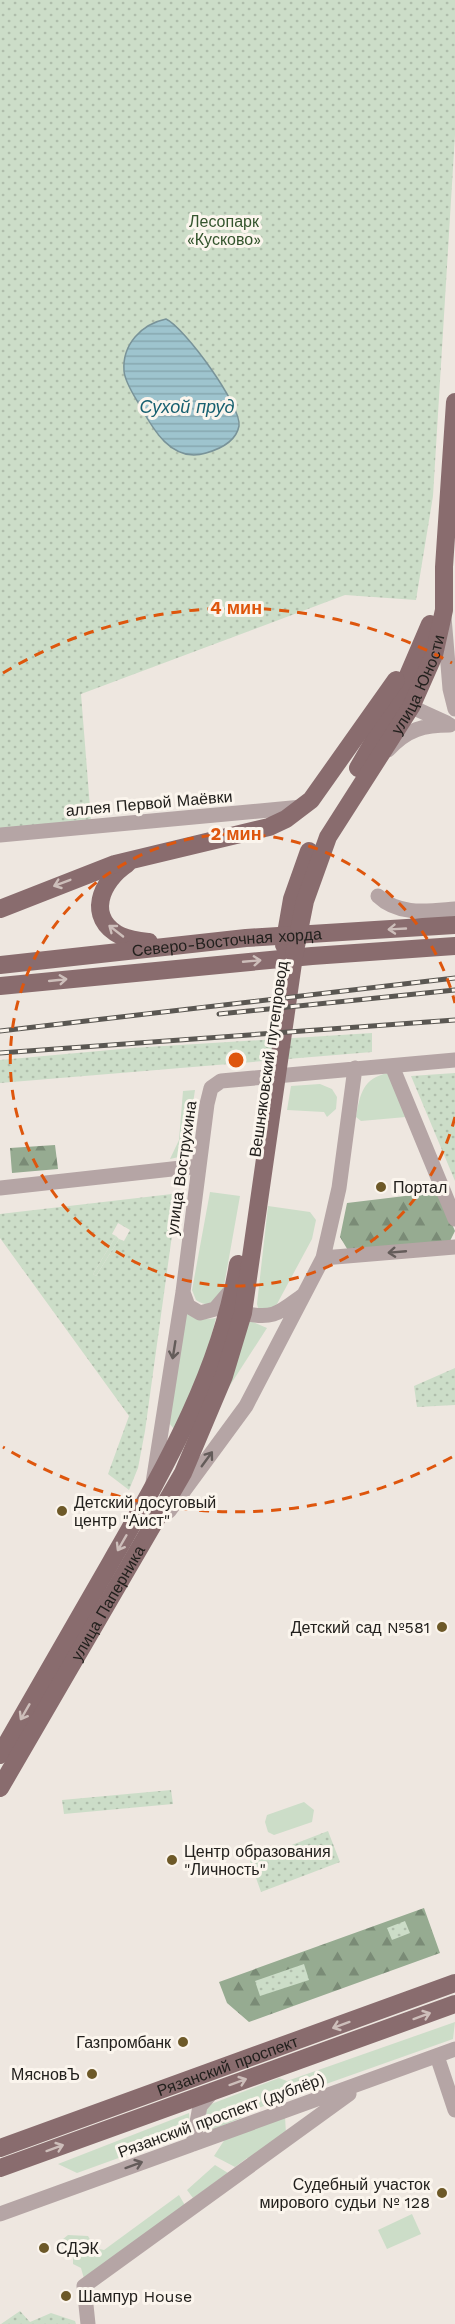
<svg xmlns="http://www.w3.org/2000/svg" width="455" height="2324" font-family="'Work Sans',sans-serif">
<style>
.grass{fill:#ccddc8}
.forest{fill:url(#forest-firs)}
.park{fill:url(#park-dots);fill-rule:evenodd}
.water{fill:url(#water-rules);stroke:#799399;stroke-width:1.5}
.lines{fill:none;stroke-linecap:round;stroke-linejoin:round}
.minor{stroke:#b5a5a5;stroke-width:15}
.major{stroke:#896c6e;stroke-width:18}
.rail-casing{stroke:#5a5752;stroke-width:5}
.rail{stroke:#fbf5ed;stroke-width:3;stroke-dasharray:9;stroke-linecap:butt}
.oneway{stroke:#cdbeba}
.oneway2{stroke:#645c5a}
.ring{fill:none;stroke:#de560d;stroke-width:3;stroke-dasharray:10 8}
.poi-dot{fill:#6d5928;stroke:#fbf5ed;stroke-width:2}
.labels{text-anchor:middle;stroke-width:6;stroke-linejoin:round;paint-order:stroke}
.park-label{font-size:16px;fill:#34542d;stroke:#fbf5ed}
.street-label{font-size:16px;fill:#22201d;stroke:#fbf5ed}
.poi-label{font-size:16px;fill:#22201d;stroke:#fbf5ed;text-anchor:start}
.water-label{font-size:18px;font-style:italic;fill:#176070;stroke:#fbf5ed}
.centre{fill:#de560d;stroke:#fbf5ed;stroke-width:3}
.ring-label{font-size:18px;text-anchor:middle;font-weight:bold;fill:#de560d;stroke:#fbf5ed;stroke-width:6;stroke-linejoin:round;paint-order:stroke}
</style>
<defs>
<pattern id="forest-firs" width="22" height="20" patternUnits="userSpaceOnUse" patternTransform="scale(1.5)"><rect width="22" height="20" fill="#96ab91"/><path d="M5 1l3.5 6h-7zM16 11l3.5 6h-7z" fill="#7a8b76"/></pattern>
<pattern id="park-dots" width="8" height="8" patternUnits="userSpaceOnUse" patternTransform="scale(1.5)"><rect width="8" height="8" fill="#ccddc8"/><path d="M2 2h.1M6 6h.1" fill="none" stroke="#afbdab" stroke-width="1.8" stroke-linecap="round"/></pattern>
<pattern id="water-rules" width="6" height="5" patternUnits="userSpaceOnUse" patternTransform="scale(1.5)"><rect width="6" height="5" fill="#9ec4ce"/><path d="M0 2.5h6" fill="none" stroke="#88a8b0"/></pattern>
</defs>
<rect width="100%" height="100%" fill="#eee7e0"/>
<!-- grass -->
<path class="grass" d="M388,1073l18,44 -45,4 -5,-4c4,-23 7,-39 32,-44z
M320,1084l12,5 5,8 -1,12 -9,8 -3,-5 -37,-2 4,-24z
M195,1090l-9,60 -3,6 -13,3 9,-19 4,-49z
M210,1192l30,4 -18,101c-10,8 -15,10 -26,3l-4,-10z
M268,1206l42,6 6,8 -4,19 -35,65 -9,6 -9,1 -2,-7z
M116,1236l3,3 -23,37 -3,-2z
M186,1310c10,10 17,10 30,8l-14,53 -28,58 -5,-6z
M248,1320l19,8 -40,62z
M304,1802l10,8 -2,12 -38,13 -6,-3 -3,-10 2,-7z
M455,2022l-2,17 -209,74 -3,5 -33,14 -3,-3 1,-23 73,-28 8,3z
M189,2113l1,17 -4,6 -12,2 -97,35 -19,-9z
M285,2116l1,18 -31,25 -8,-1 -12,9 -21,-11 11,-17z
M215,2165l13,8 -35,25 -6,-8z
M179,2195l7,12 -101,75 -4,-14 -8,-4v-11l-16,-9 11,-9 20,1 7,12 9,2z
M412,2214l9,20 -34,15 -9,-19z"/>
<!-- forest -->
<path class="forest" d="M55,1145l3,24 -46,4 -2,-25z
M438,1192l17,39 -7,14 -99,7 -9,-15 7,-34z
M424,1908l16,45 -191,69 -22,-19 -8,-21z"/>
<!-- park -->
<path class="park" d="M0,0h455v135l-22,361 -17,104 -71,-5 -264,99 10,126 -91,9z
M372,1033v19l-372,31v-23l132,-12z
M455,1073v108l-44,-105z
M172,1194l5,5 -32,232 -7,37 -9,22 -21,-16 21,-58 -129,-178v-24zM118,1223l12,7 -6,11 -5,-2 -23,37 -3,-2 23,-38 -4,-2z
M455,1368v37l-38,2 -3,-21z
M171,1790l2,14 -109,10 -2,-14z
M328,1831l12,31 -79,30 -11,-31z
M405,1921l5,12 -18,7 -5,-12z
M304,1964l5,16 -49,16 -5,-15z
M20,2311l10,11 21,-9 24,8 1,3h-75z"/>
<!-- water -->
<path class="water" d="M166,319c18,8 76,87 73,107 -3,16 -19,23 -33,27 -34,11 -54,-25 -67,-49 -6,-10 -14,-22 -15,-33 -2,-27 18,-47 42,-52z"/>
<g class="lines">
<!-- minor -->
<path class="minor" d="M444,617l6,72 5,20
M403,703l44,20
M388,750c19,-21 36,-25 62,-25
M0,835l302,-28
M378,896c21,20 50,15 77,13
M392,1066l63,153
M0,1188l199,-22
M323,1258l132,-11
M183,1292l5,14 12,7 15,-4 18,-21
M243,1313c30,7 36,0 59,-17
M153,1483l30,-191 24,-188 4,-16 10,-7 234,-21
M169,1511l77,-105 77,-148 16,-70 16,-120
M437,2056l18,54
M193,2144l7,-38 13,-15
M0,2214l455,-165
M88,2324l-4,-38 265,-192"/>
<!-- major -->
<g class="major">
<path d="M358,768l39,-67 33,-77"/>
<path d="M127,864c-26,17 -42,54 -6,72 9,4 19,5 28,6"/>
<path d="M0,909l115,-45 154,-37 17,-8 25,-19 85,-120"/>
<path d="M284,945l8,-46 17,-48"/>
<path id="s1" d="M0,965l246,-27 209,-13"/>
<path d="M0,986l312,-30 143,-10"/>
<path d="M0,1755c37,-64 74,-128 111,-193 53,-93 110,-191 127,-298"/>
<path id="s2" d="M0,1788l183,-315 41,-97 19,-63 51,-357 11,-55 23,-64 83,-130 23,-52 10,-45v-43l11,-165"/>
<path id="s3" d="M0,2148l455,-165"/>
<path d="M0,2168l455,-164"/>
</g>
<defs>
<path id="rail" d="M219,1014l236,-24
M0,1031l455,-53
M0,1053l455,-33"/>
</defs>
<!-- rail casing -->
<use href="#rail" class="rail-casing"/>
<!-- rail -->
<use href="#rail" class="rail"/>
</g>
<!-- one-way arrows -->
<defs><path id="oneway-shaft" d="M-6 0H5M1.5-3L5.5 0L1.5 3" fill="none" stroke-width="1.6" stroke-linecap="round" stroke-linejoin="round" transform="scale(1.5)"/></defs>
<g class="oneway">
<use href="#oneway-shaft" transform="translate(62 883) rotate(159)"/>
<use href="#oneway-shaft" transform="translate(397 929) rotate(177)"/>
<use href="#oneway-shaft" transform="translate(116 931) rotate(-142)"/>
<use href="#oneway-shaft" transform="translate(252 961) rotate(-5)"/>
<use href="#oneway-shaft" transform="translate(58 980) rotate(-6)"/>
<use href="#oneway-shaft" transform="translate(122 1543) rotate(120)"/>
<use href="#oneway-shaft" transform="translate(25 1712) rotate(120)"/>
<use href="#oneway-shaft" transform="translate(422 2016) rotate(-20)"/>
<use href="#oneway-shaft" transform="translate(341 2025) rotate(160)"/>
<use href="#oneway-shaft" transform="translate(238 2082) rotate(-20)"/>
<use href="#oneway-shaft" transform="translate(55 2148) rotate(-20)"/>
</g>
<g class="oneway2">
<use href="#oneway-shaft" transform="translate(397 1252) rotate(175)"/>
<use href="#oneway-shaft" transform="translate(174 1350) rotate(99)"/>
<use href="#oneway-shaft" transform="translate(207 1459) rotate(-54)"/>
<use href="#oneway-shaft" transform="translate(134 2165) rotate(-20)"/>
</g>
<!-- distance rings -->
<g class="ring">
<path d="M455 1117A226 226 0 1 1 455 1003"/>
<path d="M452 1457A452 452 0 0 1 3 1447M3 673A452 452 0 0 1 452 663"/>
</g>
<!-- markers -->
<g class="poi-dot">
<circle cx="381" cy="1187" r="6"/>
<circle cx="62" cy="1511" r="6"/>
<circle cx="442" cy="1627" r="6"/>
<circle cx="172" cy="1860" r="6"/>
<circle cx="183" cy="2042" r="6"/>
<circle cx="92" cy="2074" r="6"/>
<circle cx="442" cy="2193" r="6"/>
<circle cx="44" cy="2248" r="6"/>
<circle cx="66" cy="2296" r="6"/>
</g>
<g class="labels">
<!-- park labels -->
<g class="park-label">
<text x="224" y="227">Лесопарк<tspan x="224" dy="18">«Кусково»</tspan></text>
</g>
<!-- street labels -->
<g class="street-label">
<text dy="6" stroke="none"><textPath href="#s2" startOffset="1198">улица Юности</textPath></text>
<text transform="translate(149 803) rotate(-5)" y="6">аллея Первой Маёвки</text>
<text dy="6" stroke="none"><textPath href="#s1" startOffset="228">Северо-Восточная хорда</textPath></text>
<text transform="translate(268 1059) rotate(-82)" y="6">Вешняковский путепровод</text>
<text transform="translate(181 1168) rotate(-82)" y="6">улица Вострухина</text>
<text dy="6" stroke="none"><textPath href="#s2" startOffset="214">улица Паперника</textPath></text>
<text dy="6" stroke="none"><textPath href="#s3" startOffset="242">Рязанский проспект</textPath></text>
<text transform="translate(221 2115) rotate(-20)" y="6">Рязанский проспект (дублёр)</text>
</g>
<!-- poi labels -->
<g class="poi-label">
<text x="393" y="1193">Портал</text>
<text x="74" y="1508">Детский досуговый<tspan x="74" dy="18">центр "Аист"</tspan></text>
<text x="430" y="1633" text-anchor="end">Детский сад №581</text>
<text x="184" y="1857">Центр образования<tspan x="184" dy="18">"Личность"</tspan></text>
<text x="171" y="2048" text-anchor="end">Газпромбанк</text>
<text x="80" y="2080" text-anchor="end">МясновЪ</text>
<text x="430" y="2190" text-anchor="end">Судебный участок<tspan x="430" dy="18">мирового судьи № 128</tspan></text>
<text x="56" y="2254">СДЭК</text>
<text x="78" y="2302">Шампур House</text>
</g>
<!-- water labels -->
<g class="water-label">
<text x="187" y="413">Сухой пруд</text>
</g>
</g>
<circle cx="236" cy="1060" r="9" class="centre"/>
<g class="ring-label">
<text x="236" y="614">4 мин</text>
<text x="236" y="840">2 мин</text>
</g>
</svg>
